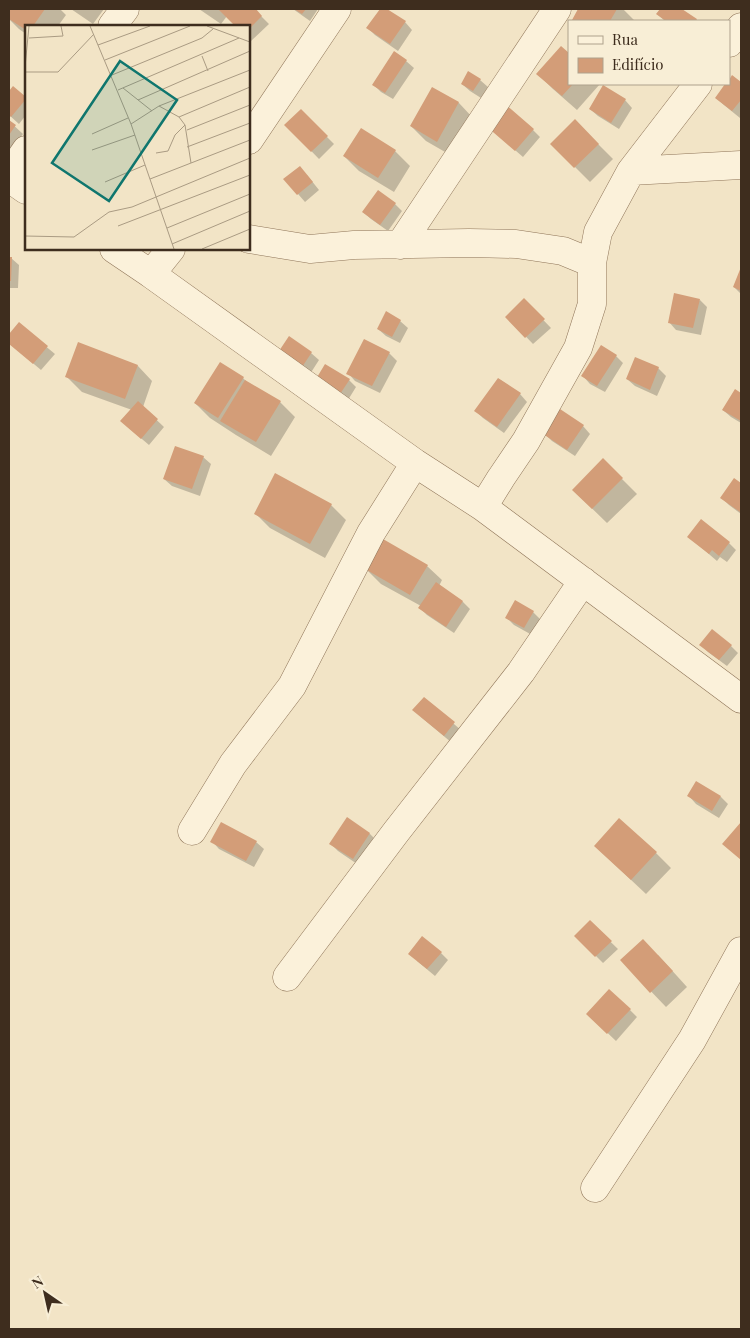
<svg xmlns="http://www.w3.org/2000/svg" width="750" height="1338" font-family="'Playfair Display',serif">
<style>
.shadow{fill:#0003}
.building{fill:#d39d78}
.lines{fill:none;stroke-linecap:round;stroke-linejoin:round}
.minor-casing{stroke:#8f7559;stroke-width:29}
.minor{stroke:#fbf1da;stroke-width:28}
.inset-road{fill:none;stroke:#aa9b83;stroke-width:1}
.view{fill:#0f766e;fill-opacity:0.15;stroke:#0f766e;stroke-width:2.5}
.inset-edge{fill:none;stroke:#3e2d1e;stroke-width:2.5}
</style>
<rect width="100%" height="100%" fill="#f2e4c6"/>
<!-- shadow -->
<path class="shadow" d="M9,9h51l6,6 -8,11h-32v8l-7,-5 -10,-10z
M71,9h33l-11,15z
M199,9h55l15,15 -18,17 -2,-2v-13h-13l-9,-10 -6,8z
M293,9h25l-8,12z
M381,9h4l20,13 7,8 -14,21 -23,-16 -7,-7z
M580,9h43l11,11 -1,1h-58l-2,-2z
M661,9h18l18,12h-32l-8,-7z
M406,61l8,7 -21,31 -12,-7 -7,-7z
M538,74l31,10h31l-23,26 -24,-21z
M732,77l9,7 -1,34 -16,-13 -8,-7 11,-14h2v-2z
M480,80l8,7 -7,11 -11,-7 -8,-7z
M13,88l13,11v16l-7,9 -10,-9v-22z
M432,89l27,14 14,15 -21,38 -26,-15 -15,-15z
M625,100l7,8 -13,21 -21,-13 -8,-7z
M301,111l33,33 -15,15 -33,-34z
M9,121l14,13 -14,18z
M575,121l38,38 -23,23 -38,-38z
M487,126l46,4 7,7 -17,20z
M395,151l15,15 -16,26 -35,-21 -15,-15z
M307,175l12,15 -14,12 -20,-23z
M395,204l7,7 -14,20 -17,-12 -8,-7z
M9,258h2l8,7 -1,23h-9z
M741,270v24l-7,-7z
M524,300l27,28 -18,16 -26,-27z
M700,300l7,7 -6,28 -25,-5 -7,-8z
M400,321l8,7 -8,15 -14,-7 -8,-7z
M19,324l36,30 -14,16 -32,-27v-7z
M290,338l21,15 8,7 -9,14 -22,-15z
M389,353l8,8 -17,32 -25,-12 -7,-8z
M616,356l7,7 -18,29 -15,-8 -7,-8z
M138,366l14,15 -9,26 21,20 -15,18 -20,-17 3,-18 -50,-18 -15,-15z
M658,368l8,8 -9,20 -22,-10 -8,-7z
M243,378l5,5 32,19 15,15 -24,39 -35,-21 -26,-17 -15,-15z
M499,379l21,15 7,8 -23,31 -21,-15 -7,-7z
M349,380l7,7 -8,13 -23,-14z
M735,390l6,4v29l-10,-6 -8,-7z
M583,426l7,8 -15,22 -23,-15 -7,-7z
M203,457l8,7 -11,32 -28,-10 -8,-7z
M603,460l34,34 -30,29 -34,-33z
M734,480l7,4v30l-12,-9 -7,-7z
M331,505l15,15 -21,38 -55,-30 -15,-15z
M689,537l40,6 7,7 -9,12 -7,-5 -3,4z
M427,566l15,14 -3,6 24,16 7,7 -16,24 -27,-18 -7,-7 1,-2 -40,-22 -15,-15z
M533,612l7,7 -8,16 -18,-10 -7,-7z
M701,645l30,1 7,7 -11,13 -19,-14z
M424,698l38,33 -10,12 -31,-26z
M689,796l32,1 7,7 -9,14 -23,-14z
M347,819l23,15 7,7 -17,25 -22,-15 -7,-7z
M212,841l44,1 8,7 -10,18 -35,-18z
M595,846l61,7 15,15 -25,26z
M590,922l28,27 -15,14 -27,-27z
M441,953l7,7 -13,16 -18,-15z
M658,955l29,32 -21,20 -45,-47z
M630,1010l7,7 -21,24 -21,-20z"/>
<!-- building -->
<path class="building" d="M9,9h36l-12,17h-7v4l-17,-11z
M221,9h35l6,7 -13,13v-3h-14l-16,-16z
M294,9h12l-4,5z
M380,9h7l19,12 -16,23 -24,-16z
M578,9h39l-7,12h-35l-3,-1z
M660,9h22l15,10 -1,2h-30l-10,-7z
M561,46l8,7v31h4l-11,12 -26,-22z
M394,51l13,9 -22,33 -13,-8z
M468,71l13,8 -8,12 -12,-7z
M732,75l9,7v18l-9,11 -17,-13 10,-14h4v-4z
M603,85l23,14 -15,24 -22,-14z
M13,86l13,11v2l-15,18 -2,-2v-24z
M432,87l27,15 -22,40 -27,-16z
M505,104l29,25 -19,22 -29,-25z
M301,109l27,27 -17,16 -27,-27z
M575,119l24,25 -25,24 -24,-24z
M9,120l7,5 -7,10z
M361,128l35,22 -18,28 -35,-22z
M300,166l13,16 -16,13 -14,-16z
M378,190l18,13 -16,22 -18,-13z
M9,257h3l-1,24h-2z
M741,267v24l-8,-4z
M674,293l26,6 -7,29 -25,-5z
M524,298l21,21 -20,19 -20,-21z
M386,311l15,9 -9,17 -15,-8z
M19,322l29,24 -15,18 -24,-20v-10z
M289,336l23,16 -10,15 -23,-16z
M364,339l26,13 -18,34 -26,-12z
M78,342l60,23 -13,34 -60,-22z
M601,345l16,10 -20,31 -16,-10z
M635,357l24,10 -9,23 -24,-11z
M220,362l24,15 -26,41 -24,-15z
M325,364l25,15 -10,15 -24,-15z
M498,378l23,15 -24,34 -23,-16z
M245,380l36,21 -25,41 -36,-21z
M735,389l6,4v28l-19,-11z
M138,401l20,18 -17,20 -21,-18z
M560,409l24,16 -17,25 -24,-16z
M175,446l29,10 -12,33 -29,-10z
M603,458l20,20 -31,31 -20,-19z
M275,473l57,31 -22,40 -56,-30z
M734,478l7,5v27l-1,2 -20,-14z
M701,519l29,23 -11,14 -7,-6 -3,4 -22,-17z
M383,539l45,26 -18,30 -45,-26z
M436,582l27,19 -17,26 -28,-19z
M515,600l19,11 -10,17 -19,-10z
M712,629l20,16 -13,15 -20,-15z
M424,697l31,25 -11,14 -32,-26z
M696,781l25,15 -9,15 -25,-15z
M347,817l23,16 -17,26 -24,-15z
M619,818l38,34 -26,28 -37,-34z
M221,822l36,19 -11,20 -36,-19z
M741,822v38l-19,-16z
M590,920l22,21 -17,16 -21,-21z
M422,936l20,16 -15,17 -19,-15z
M643,939l30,32 -23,22 -30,-33z
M609,989l22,20 -24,25 -21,-20z"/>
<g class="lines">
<defs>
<path id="minor" d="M112,26l13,-17
M729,43l12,-16
M249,140l88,-131
M631,171l110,-6
M9,175l17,-25
M9,178l17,12
M249,239l61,10 44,-4 115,-2 47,1 47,7 29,12
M400,245l157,-236
M114,249l37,25 264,189 68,44 258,192
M151,274l20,-25
M483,507l18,-29 25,-37 52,-93 14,-44v-41l6,-31 33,-61 67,-87
M192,831l41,-67 59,-78 79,-153 44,-70
M287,977l109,-145 125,-160 62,-91
M595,1188l97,-148 49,-89"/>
</defs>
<!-- minor casing -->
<use href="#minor" class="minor-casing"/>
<!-- minor -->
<use href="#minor" class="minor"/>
</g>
<!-- overview -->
<g transform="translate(25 25)">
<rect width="225" height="225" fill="#f2e4c6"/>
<path class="inset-road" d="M65,1l41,98 43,125M182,1l43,16M4,13l34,-2 -2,-10M73,20l52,-19M177,31l6,15M80,35l85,-34M0,42l4,-41M0,47h33l36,-38M87,50l90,-37 11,-9M98,63l29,23M93,65l121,-52M113,75l112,-49M134,81l20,11 6,8 6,38M154,92l71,-30M106,99l28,-18 91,-36M162,105l63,-25M67,109l36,-16M162,122l63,-24M67,125l43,-15M131,128l12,-2 7,-16 10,-10M125,154l100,-39M80,157l40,-17M93,201l132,-51M142,203l83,-34M0,211l49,1 35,-25 23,-5 118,-49M147,219l78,-33M177,224l48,-20"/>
<path class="view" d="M95,36l57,39 -68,101 -57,-38z"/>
<rect width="225" height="225" class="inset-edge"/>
</g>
<!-- border -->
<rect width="750" height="1338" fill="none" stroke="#3e2d1e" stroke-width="20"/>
<!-- legend -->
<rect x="568" y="20" width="162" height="65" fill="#f8eed6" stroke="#aea18c"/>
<rect x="578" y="36" width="25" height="8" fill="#fbf1da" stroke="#aea18c"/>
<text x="612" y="45" font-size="15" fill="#3e2d1e">Rua</text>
<rect x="578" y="58" width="25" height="15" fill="#d39d78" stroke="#aea18c"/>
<text x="612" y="70" font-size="15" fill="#3e2d1e">Edifício</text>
<!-- north arrow -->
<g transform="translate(45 1293) rotate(326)" stroke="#f8eed6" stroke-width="4" paint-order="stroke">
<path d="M0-4L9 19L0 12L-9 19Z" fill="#3e2d1e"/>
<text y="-8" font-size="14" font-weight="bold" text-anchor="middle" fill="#3e2d1e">N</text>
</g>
</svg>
